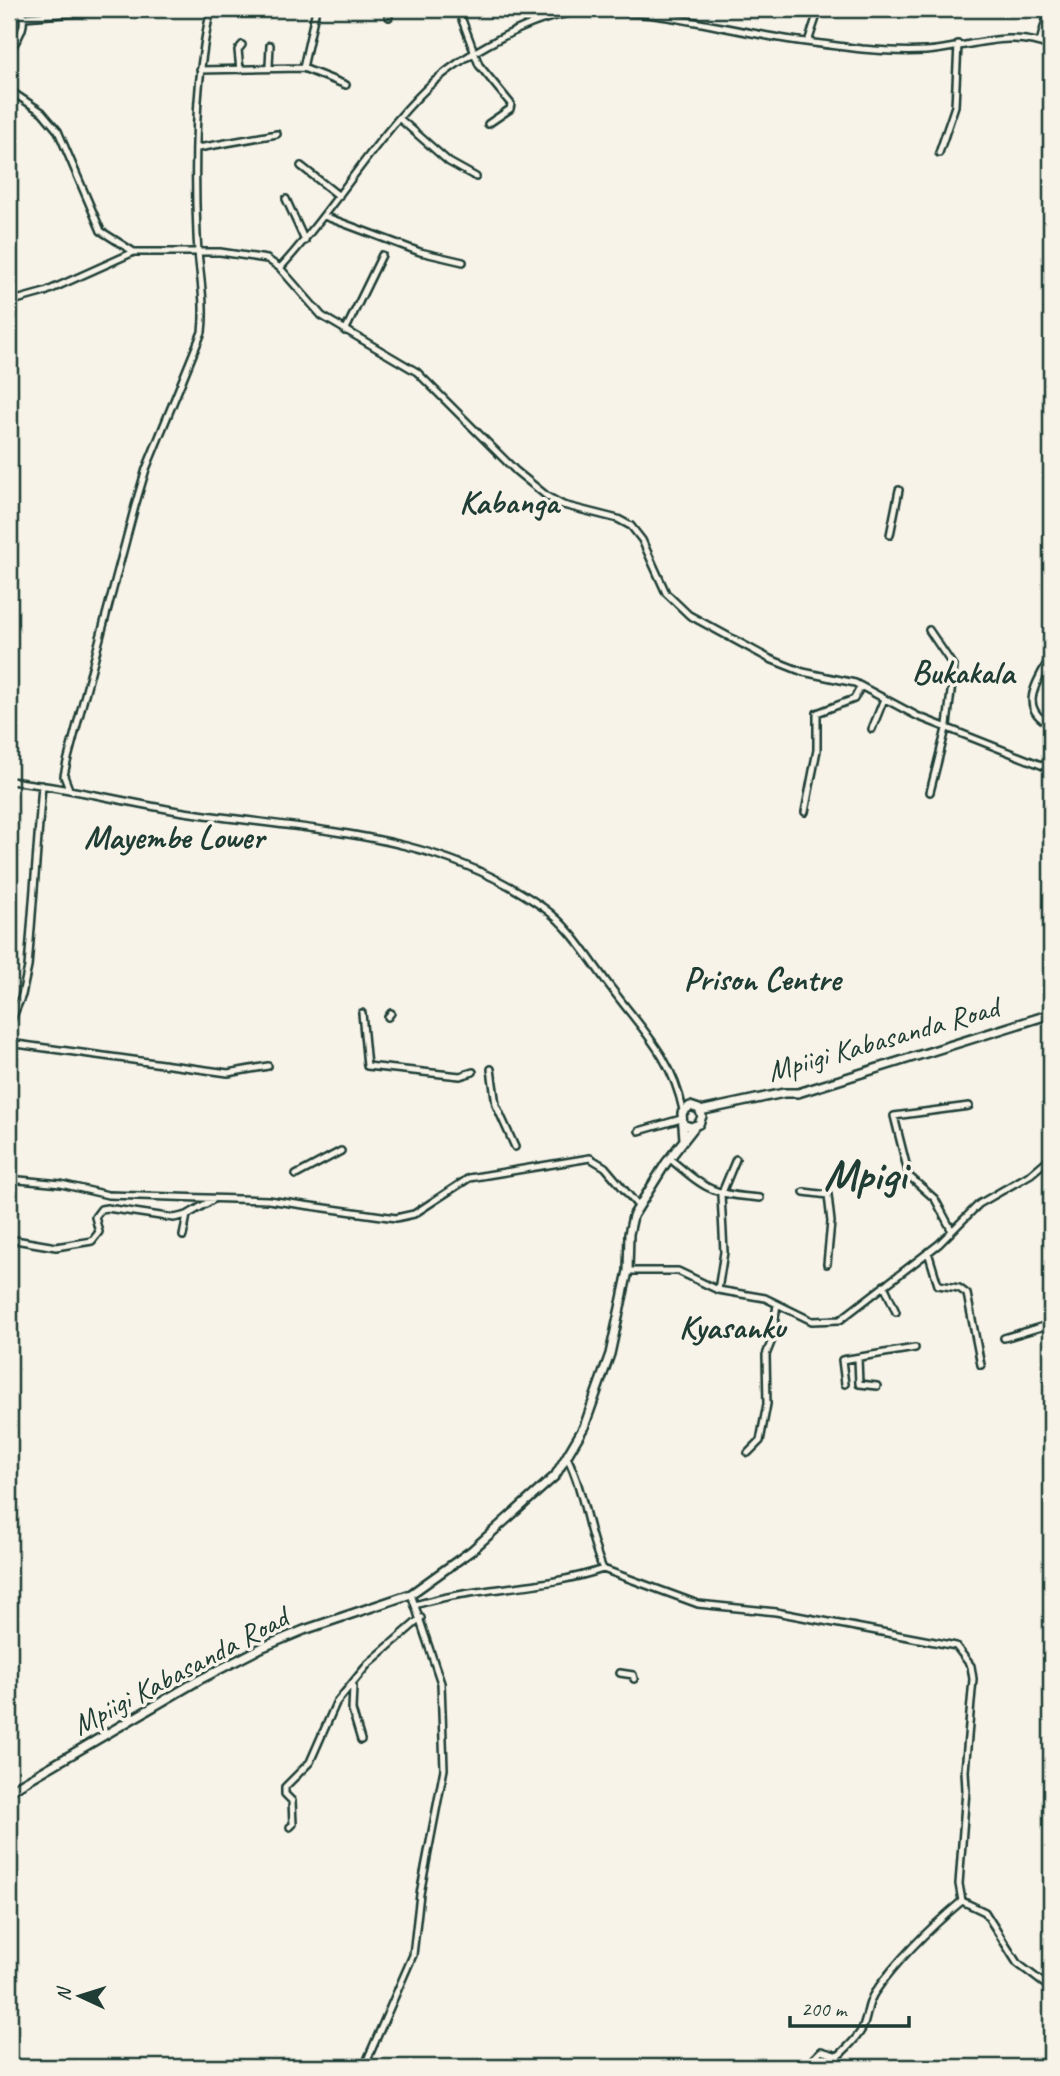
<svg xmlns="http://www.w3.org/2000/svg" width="1060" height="2076" font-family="Caveat,sans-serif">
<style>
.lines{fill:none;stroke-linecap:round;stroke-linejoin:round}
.minor-casing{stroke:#1f3d34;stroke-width:10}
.major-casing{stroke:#1f3d34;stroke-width:12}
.minor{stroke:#f7f3e8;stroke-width:5}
.major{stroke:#f7f3e8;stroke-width:7}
.labels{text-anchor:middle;stroke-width:7;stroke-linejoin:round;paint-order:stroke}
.street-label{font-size:30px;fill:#1f3d34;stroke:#f7f3e8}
.quarter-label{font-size:33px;font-weight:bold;fill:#1f3d34;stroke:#f7f3e8}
.town-label{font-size:44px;font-weight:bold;fill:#1f3d34;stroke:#f7f3e8}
</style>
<rect width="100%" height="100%" fill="#f7f3e8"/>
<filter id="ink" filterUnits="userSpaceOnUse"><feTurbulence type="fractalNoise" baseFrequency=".0143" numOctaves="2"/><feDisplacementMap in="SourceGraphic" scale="14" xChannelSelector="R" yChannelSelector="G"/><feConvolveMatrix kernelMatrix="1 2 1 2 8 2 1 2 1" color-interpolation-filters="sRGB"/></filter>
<g filter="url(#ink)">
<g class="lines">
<defs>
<path id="minor" d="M244,9l1,1
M385,9l4,8
M458,9l21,56 32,39 -1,5 -22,15
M24,17l102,-8
M808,42l11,-33
M1040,42l9,-33
M9,52c9,-14 20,-27 11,-43
M269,66l1,-21
M303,68l13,-59
M200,70l103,-2 43,17
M240,70l-2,-20 4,-5
M9,90l33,22 16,19 43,100 33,21
M400,119l49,43 27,15
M198,148l79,-14
M939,153l16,-47 3,-62
M301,166l38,30
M286,199l19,42
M324,216l96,36 43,10
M280,268c52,-56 94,-129 148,-181 34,-32 104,-71 150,-75 63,-5 128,13 190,24 31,6 63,9 94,13 21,2 44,3 64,2 42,-3 84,-23 125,-4
M9,302l36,-10 89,-40h86l47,7 13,9 42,48 95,56 99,99 32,26 15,8 55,14 13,7 11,14 24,53 23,22 81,44 33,13 52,11 62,33 134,53
M345,331l37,-76
M890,535l9,-45
M929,630l25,37 -7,58 -17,67
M1051,654c-10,25 -37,52 0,71
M872,729l12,-30
M9,781c61,6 121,23 182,32 124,18 247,19 353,95 28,20 47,54 68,81 31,42 60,68 71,121
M69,789l-5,-13 2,-10 69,-260 11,-37 56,-137c4,-33 -4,-64 -5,-97 -3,-70 -2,-158 14,-226
M805,812l12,-62v-37l37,-14 7,-13
M362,1013l5,53 93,10 13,-4
M388,1017l3,-4
M9,1026l13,-31 6,-28 14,-182
M9,1043l219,30 40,-7
M491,1069l5,36 19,42
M639,1131l42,-12
M669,1158c38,32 42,36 91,40
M296,1175l45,-24
M9,1179l52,5 47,11 160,5 128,18 18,-4 55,-36 121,-20 15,9 33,39
M804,1192l24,3 3,27 -4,42
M952,1231l-17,-32 -26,-23 -15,-60 75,-10
M183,1236l4,-21 27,-16
M9,1239l47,8 36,-6 7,-9 -4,-15 6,-8 6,-1 67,10 13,-3
M928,1252l10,33 21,3 8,6 14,71
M628,1271h50l40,19 47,8 47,23 28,-1 99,-76 40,-40 52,-30 20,-17
M884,1285l12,27
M718,1290l6,-38 -3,-57 15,-36
M1004,1338l47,-14
M858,1358l1,26 18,2
M845,1384l-3,-24 73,-12
M748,1453l12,-12 7,-37 -1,-49 6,-15 5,-36
M567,1457c18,36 20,76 36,112l95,35 78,8 180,34 15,20 2,13 -8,92 1,19 -7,94 3,17 23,11 32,51 34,26
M415,1605c62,-19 126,-15 188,-36
M620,1673l13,2 1,4
M353,1686l-1,24 9,30
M290,1827l3,-3 -1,-23 -7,-7v-7l25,-25 26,-59 32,-39 53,-46
M364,2067l49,-112 7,-61 24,-125 -3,-86 -30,-89
M805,2067l16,-16 17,5c9,-8 20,-18 25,-29 5,-12 4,-24 12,-35 24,-34 56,-65 87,-91"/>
<path id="major" d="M700,1111l84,-18h14l253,-79
M684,1139l-2,-26 8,-7 9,3 3,7 -3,8 -8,3 -6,-2
M9,1791l190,-111 64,-33 41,-17 107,-36 60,-43 84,-75 29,-49 26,-73 18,-83 1,-37 4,-18 33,-53 29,-37"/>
</defs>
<!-- minor casing -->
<use href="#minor" class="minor-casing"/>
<!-- major casing -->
<use href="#major" class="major-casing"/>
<!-- minor -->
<use href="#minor" class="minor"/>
<!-- major -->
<use href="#major" class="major"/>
</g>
</g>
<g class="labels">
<!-- street labels -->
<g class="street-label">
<text transform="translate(883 1039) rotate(-16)" y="10">Mpiigi Kabasanda Road</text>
<text transform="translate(180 1671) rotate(-28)" y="10">Mpiigi Kabasanda Road</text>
</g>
<!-- quarter labels -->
<g class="quarter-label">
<text x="509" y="513">Kabanga</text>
<text x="963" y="683">Bukakala</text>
<text x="174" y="848">Mayembe Lower</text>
<text x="762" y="990">Prison Centre</text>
<text x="732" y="1338">Kyasanku</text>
</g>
<!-- town labels -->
<g class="town-label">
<text x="865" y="1189">Mpigi</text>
</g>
</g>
<!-- margin -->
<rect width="1060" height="2076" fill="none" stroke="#f7f3e8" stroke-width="35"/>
<rect x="18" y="18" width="1025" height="2041" fill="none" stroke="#1f3d34" stroke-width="2.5" filter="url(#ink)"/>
<!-- north arrow -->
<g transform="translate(80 1996) rotate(274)" stroke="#f7f3e8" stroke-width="5" paint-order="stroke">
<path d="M0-5L12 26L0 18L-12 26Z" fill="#1f3d34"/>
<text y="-10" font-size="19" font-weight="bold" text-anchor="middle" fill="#1f3d34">N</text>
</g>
<!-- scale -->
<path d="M790 2016v10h119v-10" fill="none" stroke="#1f3d34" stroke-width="3.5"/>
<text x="801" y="2016" font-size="21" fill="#1f3d34" stroke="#f7f3e8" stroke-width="5" paint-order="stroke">200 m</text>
</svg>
